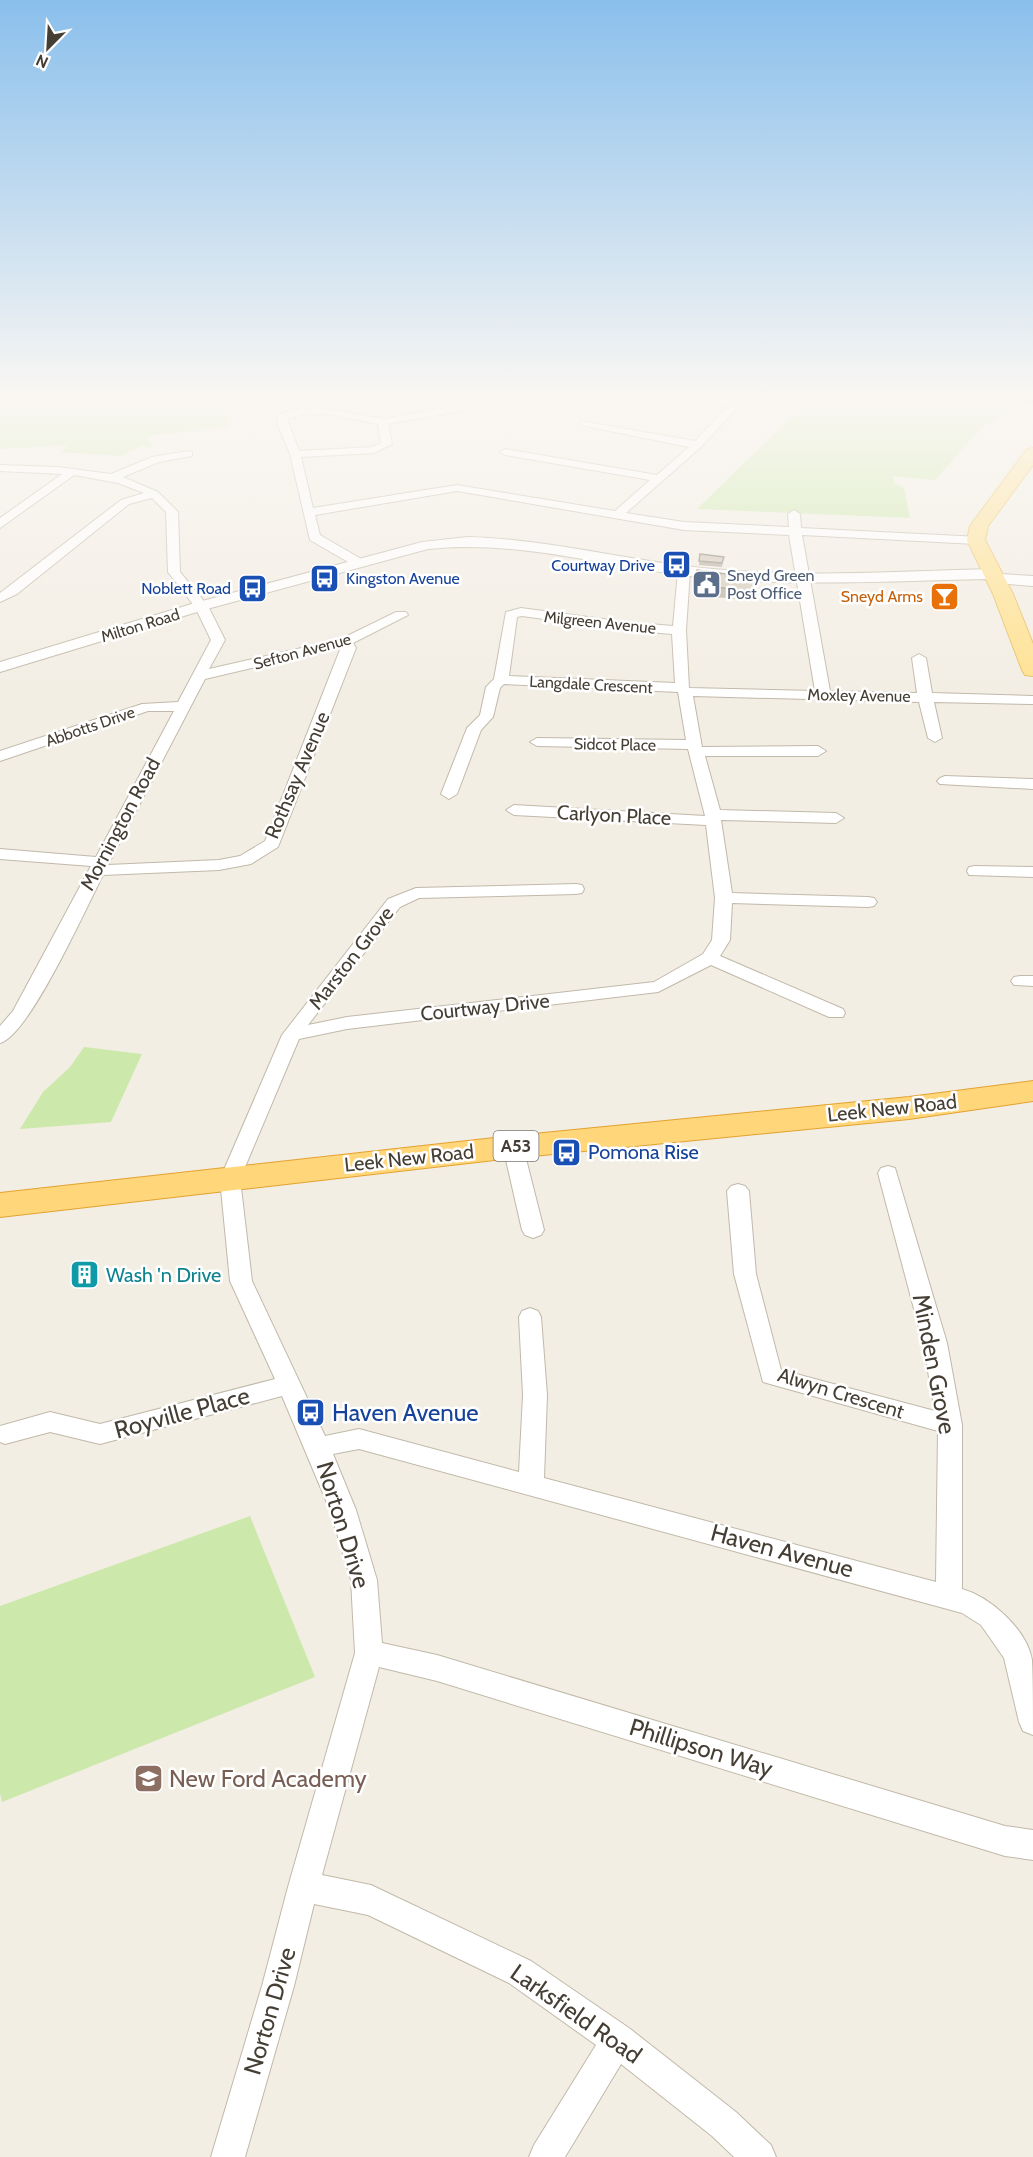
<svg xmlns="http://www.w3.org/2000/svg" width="1033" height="2157" font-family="Cabin,sans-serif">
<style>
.green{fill:#cce9ab}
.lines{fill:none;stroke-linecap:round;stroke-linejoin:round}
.minor-casing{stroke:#c1b9a9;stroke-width:2}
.tertiary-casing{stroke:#c1b9a9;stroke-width:2}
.primary-casing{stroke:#e7bf5e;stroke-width:2}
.trunk-casing{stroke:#e2a22f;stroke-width:2}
.minor{fill:#fff;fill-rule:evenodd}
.tertiary{fill:#fff;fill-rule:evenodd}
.primary{fill:#ffe190;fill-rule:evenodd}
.trunk{fill:#ffd679;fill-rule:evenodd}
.wall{fill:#b6ae9f}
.building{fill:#d4cab9;stroke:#948d82;stroke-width:1.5}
.labels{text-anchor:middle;stroke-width:5;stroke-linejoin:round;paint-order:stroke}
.far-transit-label{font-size:16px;fill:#164399;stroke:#fff;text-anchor:end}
.far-service-label{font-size:16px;fill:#4e5e75;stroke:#fff;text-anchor:start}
.far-food-label{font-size:16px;fill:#c56008;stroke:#fff;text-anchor:end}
.far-street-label{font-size:16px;fill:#453e34;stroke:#fff}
.shield{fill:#fff;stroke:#7d7871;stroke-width:1.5}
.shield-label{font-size:18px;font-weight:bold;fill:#453e34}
.street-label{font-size:20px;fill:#453e34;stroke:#fff}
.transit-label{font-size:20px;fill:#164399;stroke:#fff;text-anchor:start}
.culture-label{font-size:20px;fill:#0d838f;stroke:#fff;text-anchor:start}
.near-street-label{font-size:24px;fill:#453e34;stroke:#fff}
.near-transit-label{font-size:24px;fill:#164399;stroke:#fff;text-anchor:start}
.near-education-label{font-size:24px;fill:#785e54;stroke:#fff;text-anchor:start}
</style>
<rect width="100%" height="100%" fill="#f3eee4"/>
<!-- green -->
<path class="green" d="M0,395h223l6,32 -83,9 8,12 -12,-2 -22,10 -60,-4 8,-7 -68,4z
M814,395h147l56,10 -39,26 -43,49 -43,-4 3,8 9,4 6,30 -213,-9z
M84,1047l58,7 -31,68 -91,7 23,-37 27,-25z
M250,1516l65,161 -313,125 -2,-9v-187z"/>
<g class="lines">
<defs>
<path id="minor" d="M516,395h20l-5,3 -143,26 4,20 -18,9 -73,4 12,51 144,-23 158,26 35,-31 -145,-25 -5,-3 5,-3 152,26 32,-28 -104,-21 -4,-1v-4l114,20 33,-35 -50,-8 -5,-3h23l37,5 6,-5h10l-48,52 -75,66 58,9 105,5 -1,-13 6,-4 6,4 1,14 179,9v6l-4,1 -174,-9 28,156 87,2 -5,-35 7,-4 7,4 6,35 101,3v8l-99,-2 8,36 -7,4 -7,-4 -9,-36 -226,-6 9,51 116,-1 8,5 -8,5h-113l15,54 116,3 8,5 -8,5 -115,-3 11,73 136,4 6,1 3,4 -3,4 -6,1 -136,-4 -2,37 -10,16 123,53 2,4 -2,4h-14l-118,-52 -53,27 -311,37 -48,10 -59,140 12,102 73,155 34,-7 160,43 4,-77 -4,-78 3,-6 8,-3 8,3 3,6 6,78 -3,83 392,104 2,-151 -175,-49 -29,-108 -7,-83 4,-5 7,-2 7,2 4,5 7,83 25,96 154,41 -12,-68 -45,-170 3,-5 7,-2 7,2 52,175 15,82v164c29,8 65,41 70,71 1,23 1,51 1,75l-10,-4 -4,-9 -15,-64 -23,-33 -19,-12 -603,-164 -26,5 23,56 21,70 5,63 55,12 568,171 28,4v30l-28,-4 -568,-175 -58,-14 -57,208 49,10 160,76 98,67 107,84 35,33 5,12h-42l-22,-21 -91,-72 -56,93h-36l5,-12 62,-100 -87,-62 -141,-68 -54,-11 -20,82 -49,171h-34l51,-171 26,-99 67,-234 -4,-73 -21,-70 -48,-114 -182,48 -50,-12 -45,12 -5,-2v-16l50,-14 50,12 175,-45 -45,-98 -10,-102 62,-144 106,-136 28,-11 160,-4 6,1 2,4 -2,4 -6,1 -157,4 -19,9 -92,118 39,-8 307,-35 49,-28 9,-14 3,-42 -9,-73 -192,-10 -8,-5 8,-5 191,11 -17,-67 -151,-3 -7,-4 7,-4 149,2 -8,-48 -174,-8 -4,4 -7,29 -12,13 -24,64 -8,5 -8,-5 26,-66 13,-13 6,-28 8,-8 12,-67 15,-4 104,14 48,4 5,-55 2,-3h8l2,3 -4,59 3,58 126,3 -26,-156 -105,-5 -227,-39 -142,24 5,20 43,25 2,3 -2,3h-8l-45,-26 -20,-86 -13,-31 1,-8 16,-5 25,-2 65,11zM306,414l27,1 45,9 3,19 -9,4 -73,4 -12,-32zM522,616l103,14 47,4 3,49 -166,-7 8,-59z
M188,451l4,1v4l-33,6 -36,15 35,15 20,20 2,60 28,34 17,34 -16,29 132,-30 55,-27h10l2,3 -55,28 3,5 -78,199 -27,17 -32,6 -116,5c-16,31 -74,161 -103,168v-17l13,-15 78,-145 -91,-7v-10l96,8 78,-146h-26l-148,50v-10l142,-47 36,-2 33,-62 -16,-33 -27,-35 -2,-60 -14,-14 -23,6 -112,90 -17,8v-9l121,-93 23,-7 -26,-10 -44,-8 -74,53v-10l62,-44 -62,-3v-6l58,2 53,7 41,-17zM341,647l-76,194 -25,15 -21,4 -111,5 97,-186z
M945,776l88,3v10l-93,-5 -3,-3 3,-3z
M975,866l58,1v10l-64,-2 -2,-4 2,-4z
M1020,976h13v10l-19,-1 -3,-4 3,-4z
M513,1140l7,2 3,5 21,83 -3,5 -8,3 -8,-3 -3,-5 -19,-83 3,-5z"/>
<path id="tertiary" d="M468,537c83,2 163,25 245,32 93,9 186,2 279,0l8,5 33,2v10l-39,-3 -7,-4c-96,2 -192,8 -288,-2 -90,-9 -180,-38 -271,-28l-221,60 -207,63v-10l195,-59 227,-61z"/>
<path id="primary" d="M1033,448v17l-45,61 -3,14 28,54 20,50v32l-8,-1 -3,-5 -29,-76 -26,-54 3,-14 57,-77z"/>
<path id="trunk" d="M1033,1081v20l-124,18 -396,39 -513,59v-24l513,-57 396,-39z"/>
</defs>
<!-- minor casing -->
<use href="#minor" class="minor-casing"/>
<!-- tertiary casing -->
<use href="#tertiary" class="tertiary-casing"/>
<!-- primary casing -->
<use href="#primary" class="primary-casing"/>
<!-- trunk casing -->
<use href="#trunk" class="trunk-casing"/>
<!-- minor -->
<use href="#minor" class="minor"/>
<!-- tertiary -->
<use href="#tertiary" class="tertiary"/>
<!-- primary -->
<use href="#primary" class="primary"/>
<!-- trunk -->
<use href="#trunk" class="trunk"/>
</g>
<!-- wall -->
<path class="wall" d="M1022,395h11v10l-13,-3z
M700,554l23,8 -1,5 -23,-2z
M754,578l-2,22 -38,-3 -1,2 -19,-2v-9z"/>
<!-- building -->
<path class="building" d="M700,554l24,3 -2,6 -23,-2z
M697,570l57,8 -1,13 -39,-4v3l-20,-2z"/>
<!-- sky -->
<linearGradient id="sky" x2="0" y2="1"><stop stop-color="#8abfec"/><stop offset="0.57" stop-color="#faf7f3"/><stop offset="1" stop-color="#faf7f3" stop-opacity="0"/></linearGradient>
<rect width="1033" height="697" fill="url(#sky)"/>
<!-- icons -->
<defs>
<symbol id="bus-square" viewBox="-11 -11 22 22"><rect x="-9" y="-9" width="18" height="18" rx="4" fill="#1a4fb4" stroke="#fff"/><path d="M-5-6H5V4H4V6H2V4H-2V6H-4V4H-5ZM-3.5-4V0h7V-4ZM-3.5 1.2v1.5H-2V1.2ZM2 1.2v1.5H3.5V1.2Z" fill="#fff"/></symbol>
<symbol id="civic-square" viewBox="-11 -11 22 22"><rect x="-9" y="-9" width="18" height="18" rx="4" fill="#5c6f8a" stroke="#fff"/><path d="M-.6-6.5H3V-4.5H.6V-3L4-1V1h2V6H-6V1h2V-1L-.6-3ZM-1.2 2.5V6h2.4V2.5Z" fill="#fff"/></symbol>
<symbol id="bar-square" viewBox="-11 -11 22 22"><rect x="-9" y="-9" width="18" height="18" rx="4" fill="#e8710a" stroke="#fff"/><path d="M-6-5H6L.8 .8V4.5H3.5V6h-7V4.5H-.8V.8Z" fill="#fff"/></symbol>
<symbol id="building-square" viewBox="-11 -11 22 22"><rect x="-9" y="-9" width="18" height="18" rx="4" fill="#0f9aa8" stroke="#fff"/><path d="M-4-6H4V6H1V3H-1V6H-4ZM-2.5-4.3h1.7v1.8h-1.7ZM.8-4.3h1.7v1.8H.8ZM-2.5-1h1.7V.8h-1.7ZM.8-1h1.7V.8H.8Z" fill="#fff"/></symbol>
<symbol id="school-square" viewBox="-11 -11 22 22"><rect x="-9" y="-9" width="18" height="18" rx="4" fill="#8d6e63" stroke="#fff"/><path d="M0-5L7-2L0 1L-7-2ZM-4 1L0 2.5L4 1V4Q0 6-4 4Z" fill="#fff"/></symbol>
</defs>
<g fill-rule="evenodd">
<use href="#bus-square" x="660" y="548" width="33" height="33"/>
<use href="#bus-square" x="308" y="562" width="33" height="33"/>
<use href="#civic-square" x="690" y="568" width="33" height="33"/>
<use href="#bus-square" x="236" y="572" width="33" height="33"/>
<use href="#bar-square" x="928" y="580" width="33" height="33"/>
<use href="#bus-square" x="550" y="1136" width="33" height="33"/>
<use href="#building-square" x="68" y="1258" width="33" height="33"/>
<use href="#bus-square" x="294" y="1396" width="33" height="33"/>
<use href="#school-square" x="132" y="1762" width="33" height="33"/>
</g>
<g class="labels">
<!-- far-transit labels -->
<g class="far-transit-label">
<text x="655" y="571">Courtway Drive</text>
<text x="346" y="584" text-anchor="start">Kingston Avenue</text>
<text x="231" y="594">Noblett Road</text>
</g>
<!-- far-service labels -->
<g class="far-service-label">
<text x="727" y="581">Sneyd Green<tspan x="727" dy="18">Post Office</tspan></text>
</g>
<!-- far-food labels -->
<g class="far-food-label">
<text x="923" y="602">Sneyd Arms</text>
</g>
<!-- far-street labels -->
<g class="far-street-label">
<text transform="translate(600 622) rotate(6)" y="6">Milgreen Avenue</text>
<text transform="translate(140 625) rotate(-17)" y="6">Milton Road</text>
<text transform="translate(302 651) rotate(-15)" y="6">Sefton Avenue</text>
<text transform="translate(591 684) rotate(3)" y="6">Langdale Crescent</text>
<text transform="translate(859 695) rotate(1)" y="6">Moxley Avenue</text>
<text transform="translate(90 726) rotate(-19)" y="6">Abbotts Drive</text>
<text transform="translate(615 744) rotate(1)" y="6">Sidcot Place</text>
</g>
<!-- shield labels -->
<rect class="shield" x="493.5" y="1131" width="45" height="30" rx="4.5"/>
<g class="shield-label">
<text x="516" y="1152">A53</text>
</g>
<!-- street labels -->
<g class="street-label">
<text transform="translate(297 775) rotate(-67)" y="7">Rothsay Avenue</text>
<text transform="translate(614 815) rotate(3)" y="7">Carlyon Place</text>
<text transform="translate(120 824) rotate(-62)" y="7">Mornington Road</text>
<text transform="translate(351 958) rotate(-52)" y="7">Marston Grove</text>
<text transform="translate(485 1007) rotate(-6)" y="7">Courtway Drive</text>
<text transform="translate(892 1108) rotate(-6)" y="7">Leek New Road</text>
<text transform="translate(409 1158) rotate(-6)" y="7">Leek New Road</text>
<text transform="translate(841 1393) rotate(17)" y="7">Alwyn Crescent</text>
</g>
<!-- transit labels -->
<g class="transit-label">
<text x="588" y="1159">Pomona Rise</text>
</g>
<!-- culture labels -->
<g class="culture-label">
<text x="106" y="1282">Wash 'n Drive</text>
</g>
<!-- near-street labels -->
<g class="near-street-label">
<text transform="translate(934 1364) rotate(79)" y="8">Minden Grove</text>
<text transform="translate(182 1413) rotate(-15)" y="8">Royville Place</text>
<text transform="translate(343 1525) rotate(73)" y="8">Norton Drive</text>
<text transform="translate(782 1551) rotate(15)" y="8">Haven Avenue</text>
<text transform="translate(701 1748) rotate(17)" y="8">Phillipson Way</text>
<text transform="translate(270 2011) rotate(-74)" y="8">Norton Drive</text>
<text transform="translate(576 2014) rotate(35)" y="8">Larksfield Road</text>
</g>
<!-- near-transit labels -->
<g class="near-transit-label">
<text x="332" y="1421">Haven Avenue</text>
</g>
<!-- near-education labels -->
<g class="near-education-label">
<text x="169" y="1787">New Ford Academy</text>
</g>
</g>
<!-- north arrow -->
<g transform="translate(48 48) rotate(204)" stroke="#ffffff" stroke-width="4.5" paint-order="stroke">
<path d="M0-4.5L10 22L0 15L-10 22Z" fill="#453e34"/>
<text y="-9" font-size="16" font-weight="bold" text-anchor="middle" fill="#453e34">N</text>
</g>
</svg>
